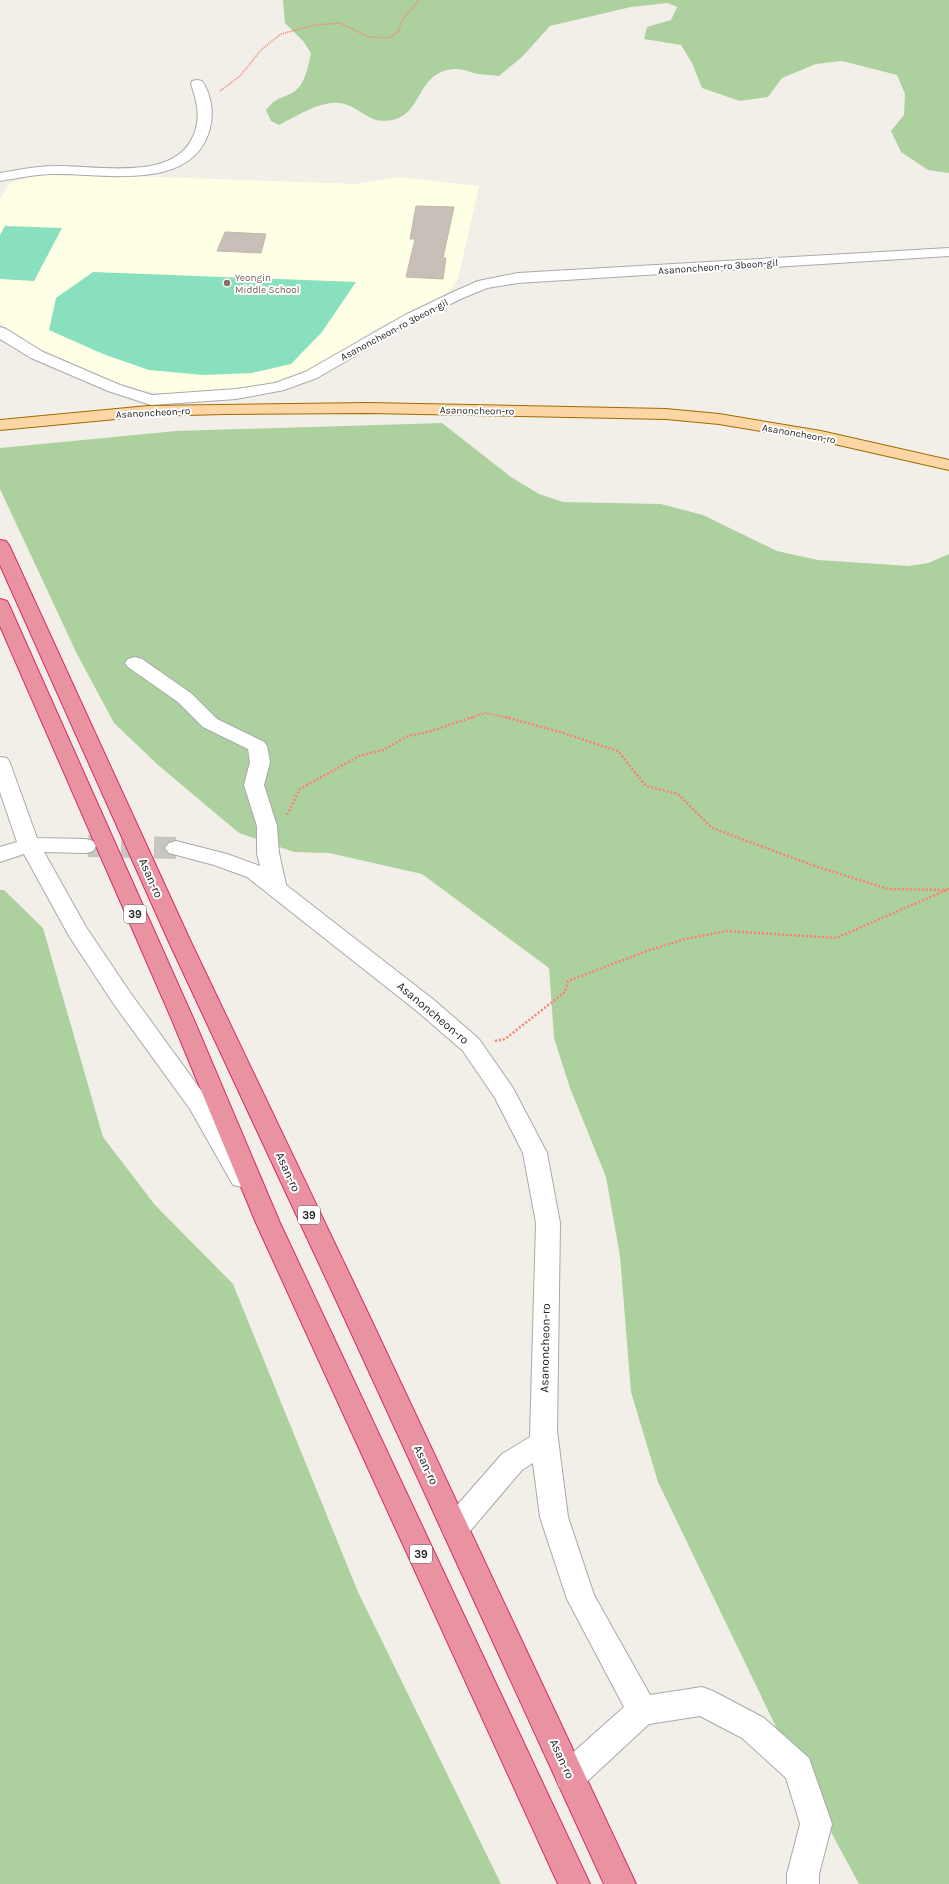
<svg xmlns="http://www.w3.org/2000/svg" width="949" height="1884" font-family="Karla,sans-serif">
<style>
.education{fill:#ffffe5}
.forest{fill:#add19e}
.pitch{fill:#88e0be}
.building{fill:#c7bfb8;stroke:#c4b6ab}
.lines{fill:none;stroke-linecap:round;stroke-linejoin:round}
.minor-tunnel{stroke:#c8c6c1;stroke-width:22;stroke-dasharray:22 11;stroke-linecap:butt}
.minor-casing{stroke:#a9a9a9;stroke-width:2}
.major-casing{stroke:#a06b00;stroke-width:2}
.highway-casing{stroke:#dc2a67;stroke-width:2}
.path-far2{stroke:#fa8072;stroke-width:1.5;stroke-dasharray:1 1;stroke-linecap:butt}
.path-far1{stroke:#fa8072;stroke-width:2;stroke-dasharray:1.5 1.5;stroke-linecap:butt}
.path{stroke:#fa8072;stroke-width:2.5;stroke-dasharray:2 2;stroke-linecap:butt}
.minor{fill:#fff;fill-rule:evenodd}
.major{fill:#fcd6a4;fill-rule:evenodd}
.highway{fill:#e892a2;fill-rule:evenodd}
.education-dot{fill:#8d6e63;stroke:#fff;stroke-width:1.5}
.labels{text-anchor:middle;stroke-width:4;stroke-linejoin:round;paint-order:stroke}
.far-street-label{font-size:10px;fill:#222;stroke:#fff}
.far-education-label{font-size:10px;fill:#785e54;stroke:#fff;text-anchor:start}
.shield{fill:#fff;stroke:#646464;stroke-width:1}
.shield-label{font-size:11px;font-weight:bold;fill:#222}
.street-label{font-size:12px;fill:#222;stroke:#fff}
</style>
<rect width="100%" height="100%" fill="#f2efe9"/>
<!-- education -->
<path class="education" d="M46,173l310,11 41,-7 82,9 -21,93 -6,9 -11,9 -67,33 -66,42 -29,10 -24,5 -91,7 -26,-5 -33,-11 -72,-33 -33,-22v-124l10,-16z"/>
<!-- forest -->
<path class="forest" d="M283,0h666v173l-21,-3 -27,-18 -10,-21 13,-16 1,-21 -8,-19 -55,-14 -26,3 -34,14 -14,19 -28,4 -38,-13 -10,-25 -11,-18 -37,-6 3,-12 24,-7 6,-13 -9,-4 -37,4 -81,19 -27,30 -24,20c-7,-1 -14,-1 -21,-2 -7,-1 -14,-5 -21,-5 -39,0 -34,42 -61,50 -28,8 -34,-13 -57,-16 -20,-2 -43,14 -60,22l-8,-4 -5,-11c11,-13 12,-10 26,-17 13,-7 16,-26 19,-40l-8,-12 -18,-18z
M442,423l69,54 28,17 24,8 98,2 42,11 74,36 41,9 91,6 19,-3 21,-9v1330h-90l-70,-130 -131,-272 -27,-90 -11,-136 -14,-79 -36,-89 -16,-50 -5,-70 -127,-94 -93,-21 -35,-1 -55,-19 -81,-68 -44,-42 -37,-69 -77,-165v-41l176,-17z
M0,890h4l39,38 60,209 52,68 78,79 125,308 143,292h-501z"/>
<!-- pitch -->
<path class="pitch" d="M5,226l57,2 -28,53 -34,-2v-44z
M93,272l263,10 -34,50 -31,32 -39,9 -49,2 -54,-5 -46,-16 -54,-24 7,-32z"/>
<!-- building -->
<path class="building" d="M416,206l38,1 -11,51h3l-3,21 -37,-2 9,-38h-5z
M225,232l41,2 -5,19 -44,-2z"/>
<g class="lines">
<!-- minor-tunnel -->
<path class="minor-tunnel" d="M88,846l88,2"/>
<defs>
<path id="minor" d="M197,80l5,1c9,13 12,31 8,47 -16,65 -107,45 -156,46 -18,0 -36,4 -54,7v-8c18,-3 36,-7 55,-7 38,-1 112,15 135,-24 12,-19 8,-38 1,-58l1,-3z
M949,248v8l-431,27 -31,5 -24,10 -48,23 -98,57 -33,12 -48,9 -85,6 -6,-2 -37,-12 -77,-33 -31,-19v-12l6,2 37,23 77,33 32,10 84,-6 39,-6 30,-11 100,-57 48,-23 25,-11 40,-8z
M135,657l7,2 50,35 25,25 47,23 3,4 3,16 -6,23 13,41 2,27 7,32 148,115 45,39 34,49 34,65 13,70 -3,208 11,86 26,78 56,100 52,-8 11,4 51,27 45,40 23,66 -13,50v10h-32v-10l13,-50 -14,-46 -44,-40 -42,-22 -51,8 -68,63 -11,4 -11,-4 -4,-11 4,-11 65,-58 -57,-108 -27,-82 -7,-54 -11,7 -57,67 -10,4 -10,-4 -4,-9 4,-9 57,-65 28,-17 6,-214 -13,-70 -28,-55 -32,-47 -45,-39 -171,-135 -33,-12 -45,-12 -4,-5 4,-5 7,-2 51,13 33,12 -3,-13v-27l-13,-41 6,-23 -2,-13 -45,-22 -25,-25 -50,-35 -3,-4 3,-4z
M0,757l7,1 3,5 27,75 49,1 7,2 3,5 -3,5 -7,2 -42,-1 42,75 43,64 77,106 48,81 -3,7 -9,2 -9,-2 -43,-76 -77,-106 -44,-67 -45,-82 -24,8v-15l17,-5 -17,-50z"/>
<path id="major" d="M368,403l298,6 53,5 102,17 128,29v10l-128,-29 -102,-17 -53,-5 -298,-6 -144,1 -76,2 -148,14v-10l148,-14z"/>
<path id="highway" d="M0,540l6,1 3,4 181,395 179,375 267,569h-32l-261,-569 -175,-375 -168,-375z
M0,599l7,2 2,4 185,415 86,203 310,661h-32l-302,-661 -84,-203 -172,-394z"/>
</defs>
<!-- minor casing -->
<use href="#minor" class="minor-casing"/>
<!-- major casing -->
<use href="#major" class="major-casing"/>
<!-- highway casing -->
<use href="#highway" class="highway-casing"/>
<!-- path-far2 -->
<path class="path-far2" d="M220,91l20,-15 21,-26 20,-16 34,-9 25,-2 29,14 20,1 10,-7 3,-11 17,-20"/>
<!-- path-far1 -->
<path class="path-far1" d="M470,718l15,-5 24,5"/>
<!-- path -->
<path class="path" d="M505,717l55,15 58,19 28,35 32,8 34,34 100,37 76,24 59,1
M287,815l13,-26 59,-33 24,-6 25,-14 20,-4 45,-15
M495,1041l10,-2 60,-47 3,-11 79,-30 38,-12 42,-8 109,7 113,-49"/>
<!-- minor -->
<use href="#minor" class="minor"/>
<!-- major -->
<use href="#major" class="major"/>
<!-- highway -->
<use href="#highway" class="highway"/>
</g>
<!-- markers -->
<circle class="education-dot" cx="227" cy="283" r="4"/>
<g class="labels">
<!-- far-street labels -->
<g class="far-street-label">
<text transform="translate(718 266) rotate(-4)" y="4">Asanoncheon-ro 3beon-gil</text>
<text transform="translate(394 329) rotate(-28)" y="4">Asanoncheon-ro 3beon-gil</text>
<text transform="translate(477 410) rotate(1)" y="4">Asanoncheon-ro</text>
<text transform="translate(153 412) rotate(-3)" y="4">Asanoncheon-ro</text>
<text transform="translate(799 433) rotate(10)" y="4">Asanoncheon-ro</text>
</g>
<!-- far-education labels -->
<g class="far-education-label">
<text x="235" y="281">Yeongin<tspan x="235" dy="12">Middle School</tspan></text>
</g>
<!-- shield labels -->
<g class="shield">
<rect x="124" y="905" width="22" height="18" rx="3"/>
<rect x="298" y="1206" width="22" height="18" rx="3"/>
<rect x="410" y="1545" width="22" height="18" rx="3"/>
</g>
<g class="shield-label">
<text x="135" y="918">39</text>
<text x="309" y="1219">39</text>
<text x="421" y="1558">39</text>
</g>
<!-- street labels -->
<g class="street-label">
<text transform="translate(151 878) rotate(66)" y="4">Asan-ro</text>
<text transform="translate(433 1013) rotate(40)" y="4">Asanoncheon-ro</text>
<text transform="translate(288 1172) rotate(65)" y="4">Asan-ro</text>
<text transform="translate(545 1348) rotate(-89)" y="4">Asanoncheon-ro</text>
<text transform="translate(426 1465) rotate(65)" y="4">Asan-ro</text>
<text transform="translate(562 1759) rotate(65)" y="4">Asan-ro</text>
</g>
</g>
</svg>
